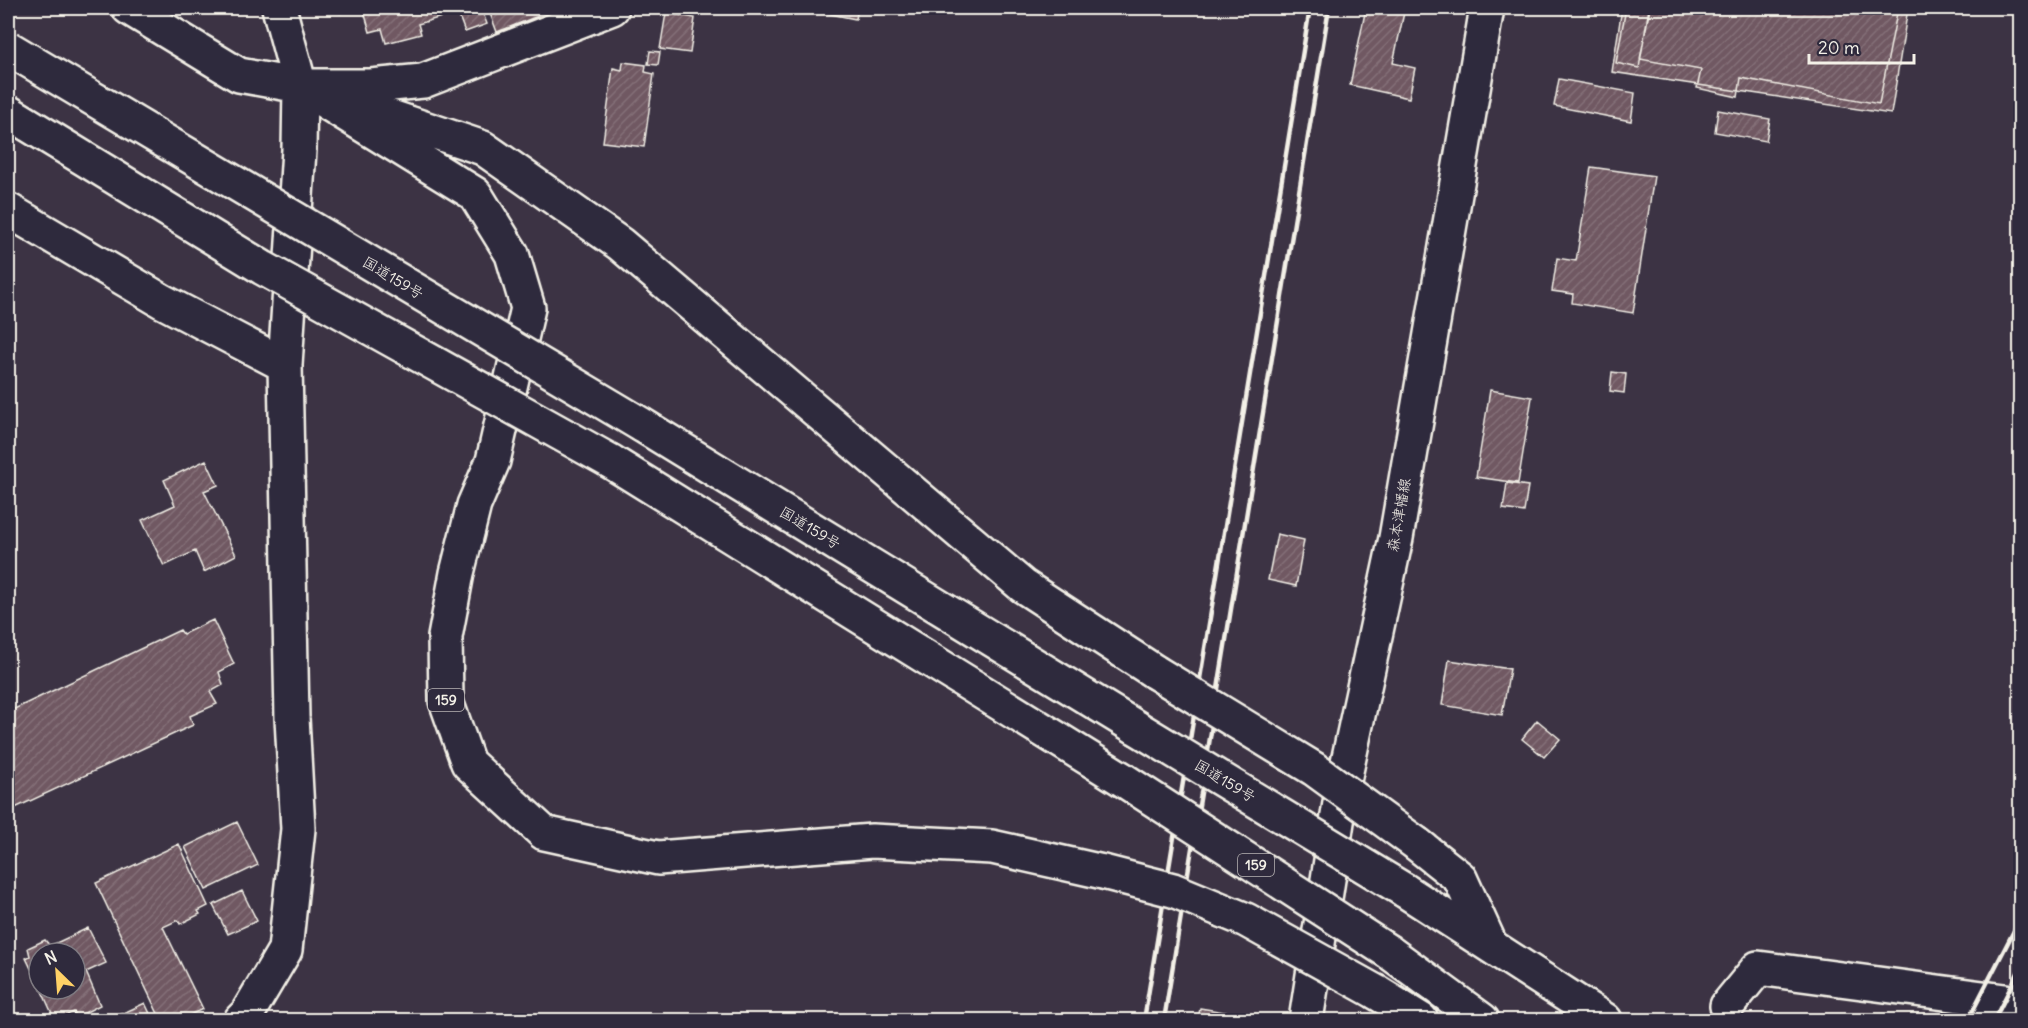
<svg xmlns="http://www.w3.org/2000/svg" width="2028" height="1028" font-family="Delius,'Klee One',sans-serif">
<style>
.building{fill:url(#building-hatch);stroke:#f4f1e8;stroke-width:1.5}
.lines{fill:none;stroke-linecap:round;stroke-linejoin:round}
.minor-casing{stroke:#f4f1e8;stroke-width:38}
.major-casing{stroke:#f4f1e8;stroke-width:38}
.highway-casing{stroke:#f4f1e8;stroke-width:38}
.minor{stroke:#2f2a3d;stroke-width:33}
.major{stroke:#2f2a3d;stroke-width:33}
.highway{stroke:#2f2a3d;stroke-width:33}
.rail{stroke:#f4f1e8;stroke-width:4.5}
.highway-bridge-casing{stroke:#f4f1e8;stroke-width:38;stroke-linecap:butt}
.highway-bridge{stroke:#2f2a3d;stroke-width:33}
.labels{text-anchor:middle;stroke-width:4.5;stroke-linejoin:round;paint-order:stroke}
.shield{fill:#2f2a3d;stroke:#b9b5b5;stroke-width:1.5}
.shield-label{font-size:14px;font-weight:bold;fill:#f4f1e8}
.street-label{font-size:15px;fill:#f4f1e8;stroke:#2f2a3d}
</style>
<defs>
<pattern id="building-hatch" width="6" height="6" patternUnits="userSpaceOnUse" patternTransform="scale(1.5)"><rect width="6" height="6" fill="#6f5862"/><path d="M-1 1l2-2M0 6l6-6M5 7l2-2" fill="none" stroke="#847078"/></pattern>
</defs>
<rect width="100%" height="100%" fill="#3c3344"/>
<filter id="ink" filterUnits="userSpaceOnUse"><feTurbulence type="fractalNoise" baseFrequency=".0167" numOctaves="2"/><feDisplacementMap in="SourceGraphic" scale="12" xChannelSelector="R" yChannelSelector="G"/><feConvolveMatrix kernelMatrix="1 2 1 2 8 2 1 2 1" color-interpolation-filters="sRGB"/></filter>
<g filter="url(#ink)">
<!-- building -->
<path class="building" d="M338,8h23l-21,5z
M363,8h80l2,8 -27,8 3,10 -35,9 -4,-14 -12,3z
M466,8h15l6,16 -22,8 -8,-21z
M488,8h47l3,8 -41,16z
M800,8h58l-2,11z
M1366,8h39l-12,55 22,5 -6,30 -59,-13z
M1622,8h286l-17,106 -279,-42z
M1626,8h23l-10,60 -23,-5z
M1650,8h248l-19,96 -138,-26 -3,19 -41,-9 4,-18 -61,-11z
M666,13l29,5 -5,35 -30,-4z
M650,51l10,1 -2,13 -10,-1z
M623,62l23,3 -1,7 9,2 -10,73 -41,-5 10,-74 9,2z
M1559,79l76,14 -4,28 -77,-15z
M1718,110l52,9 -4,22 -51,-9z
M1591,167l63,9 -21,137 -61,-10 1,-9 -21,-3 5,-33 19,3z
M1612,372l14,2 -2,19 -14,-2z
M1490,390l42,7 -14,86 -42,-6z
M206,460l12,25 -14,6 32,64 -32,17 -9,-21 -31,15 -22,-46 33,-15 -11,-25z
M206,460l12,25 -14,6 32,64 -32,17 -9,-21 -31,15 -22,-46 33,-15 -11,-25z
M1507,483l21,3 -4,26 -21,-3z
M1277,534l27,6 -8,46 -28,-6z
M213,620l21,44 -15,8 4,13 -13,7 7,12 -27,12 3,9 -178,83 -7,-17v-79l172,-82 3,4z
M1449,660l61,9 -8,46 -60,-10z
M1537,720l23,19 -16,18 -22,-18z
M237,822l21,43 -52,25 -21,-43z
M179,844l29,62 -10,5 2,3 -20,10 -2,-4 -15,7 40,82 -24,11h-18l-65,-137z
M242,891l15,30 -29,13 -15,-29z
M88,928l18,35 -20,9 14,33 -23,12 -3,-5 -19,8 -14,-31h34v-36h-36v32l-13,-27 4,-2 -2,-8 17,-8 5,6z
M145,1003l8,17h-38l-2,-2z
M1200,1008l43,7 -1,5h-44z"/>
<g class="lines">
<defs>
<path id="minor" d="M129,8l110,67 61,11h71l52,-5 189,-73
M8,210l154,91 123,64
M1727,1006l31,-38 262,35
M241,1020l6,-6 38,-64 13,-121 -6,-111 -7,-353 14,-215 1,-64 -21,-78"/>
<path id="major" d="M1306,1020l36,-230 54,-252 91,-530"/>
<path id="highway" d="M300,86l175,108 37,60 16,54 -35,153 -19,44 -17,68 -12,64 1,64 22,62 76,70 114,25 214,-17 120,6 111,25
M355,105l128,43 137,96 403,342 132,86
M642,425l495,303
M610,461l512,318
M1417,844l43,34 30,66
M1404,890l201,130
M1389,952l93,68
M1376,992l45,28"/>
</defs>
<!-- minor casing -->
<use href="#minor" class="minor-casing"/>
<!-- major casing -->
<use href="#major" class="major-casing"/>
<!-- highway casing -->
<use href="#highway" class="highway-casing"/>
<!-- minor -->
<use href="#minor" class="minor"/>
<!-- major -->
<use href="#major" class="major"/>
<!-- highway -->
<use href="#highway" class="highway"/>
<!-- rail -->
<path class="rail" d="M1144,1020l166,-1012
M1164,1020l165,-1012
M1968,1020l52,-101
M1994,1020l26,-51"/>
<defs>
<path id="highway-bridge" d="M8,48l634,377
M8,112l255,156 347,193
M1155,672l159,97 103,75
M1137,728l267,162
M1122,779l267,173
M1103,872l70,18 73,30 130,72"/>
</defs>
<!-- highway-bridge casing -->
<use href="#highway-bridge" class="highway-bridge-casing"/>
<!-- highway-bridge -->
<use href="#highway-bridge" class="highway-bridge"/>
</g>
</g>
<g class="labels">
<!-- shield labels -->
<g class="shield">
<rect x="428" y="689" width="36" height="22" rx="4.5"/>
<rect x="1238" y="854" width="36" height="22" rx="4.5"/>
</g>
<g class="shield-label">
<text x="446" y="705">159</text>
<text x="1256" y="870">159</text>
</g>
<!-- street labels -->
<g class="street-label">
<text transform="translate(393 278) rotate(31)" y="5">国道159号</text>
<text transform="translate(1399 515) rotate(-80)" y="5">森本津幡線</text>
<text transform="translate(810 528) rotate(31)" y="5">国道159号</text>
<text transform="translate(1225 781) rotate(31)" y="5">国道159号</text>
</g>
</g>
<!-- margin -->
<rect width="2028" height="1028" fill="none" stroke="#2f2a3d" stroke-width="30"/>
<rect x="15" y="15" width="1998" height="998" fill="none" stroke="#f4f1e8" stroke-width="2" filter="url(#ink)"/>
<!-- north arrow -->
<g transform="translate(57 971) rotate(335)"><circle r="28" fill="#2f2a3d" stroke="#7e7a81" stroke-width="1.5"/>
<path d="M0-4.5L10 22L0 15L-10 22Z" fill="#ffd166"/>
<text y="-9" font-size="16" font-weight="bold" text-anchor="middle" fill="#f4f1e8">N</text>
</g>
<!-- scale -->
<path d="M1809 54v9h105v-9" fill="none" stroke="#f4f1e8" stroke-width="3"/>
<text x="1818" y="54" font-size="18" fill="#f4f1e8" stroke="#2f2a3d" stroke-width="4.5" paint-order="stroke">20 m</text>
</svg>
